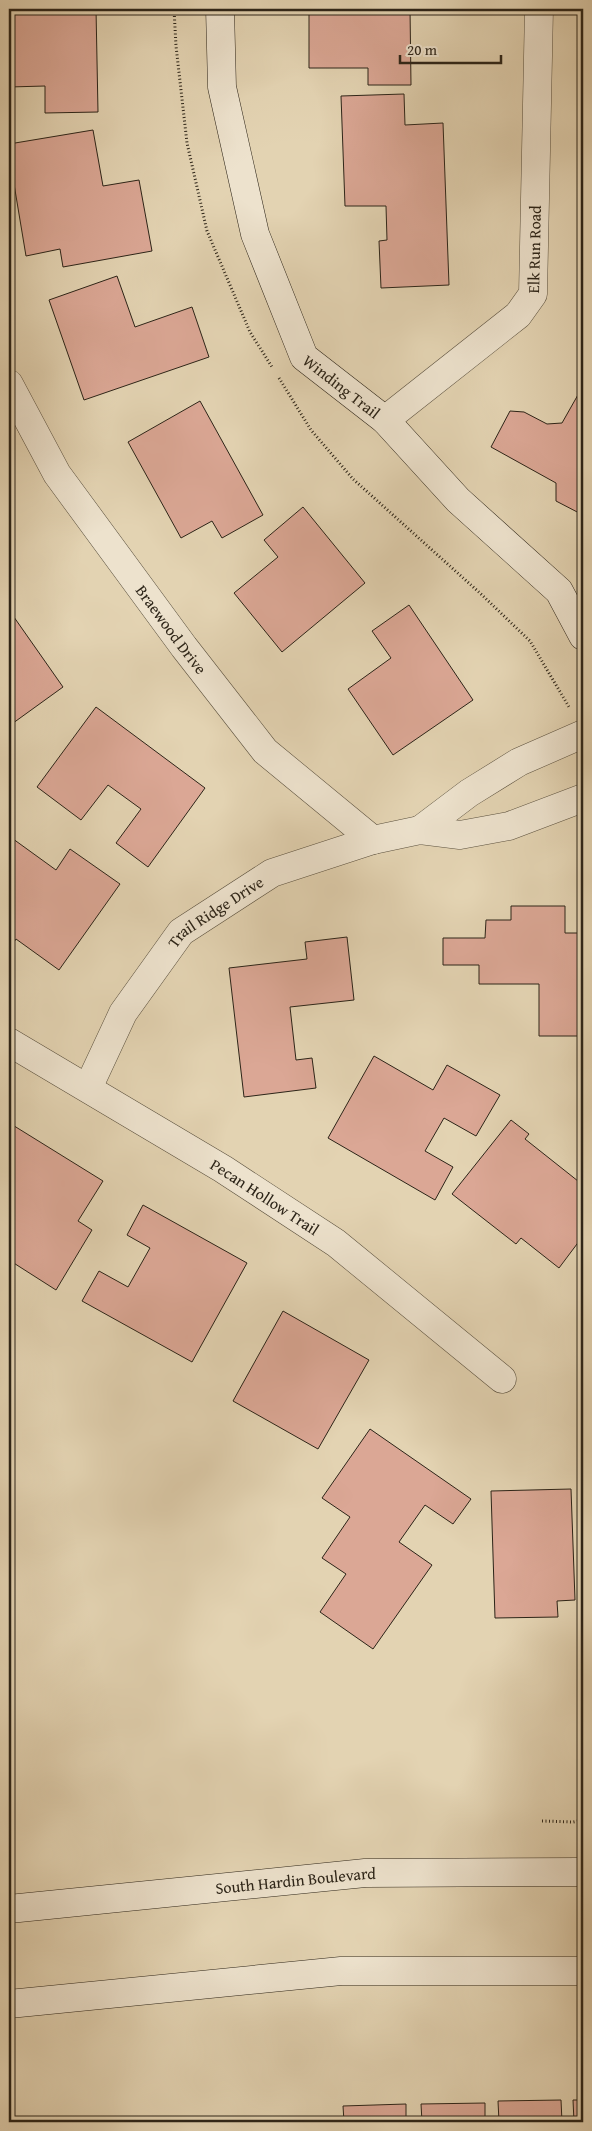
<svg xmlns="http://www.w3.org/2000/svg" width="592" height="2131" font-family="'Gentium Book Plus',serif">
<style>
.building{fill:#dba795;stroke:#2c2418}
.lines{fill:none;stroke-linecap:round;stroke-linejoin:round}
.street-casing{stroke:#5a503e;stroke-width:29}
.secondary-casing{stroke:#2c2418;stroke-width:29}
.path{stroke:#2c2418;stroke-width:3;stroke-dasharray:1 2.5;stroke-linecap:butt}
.street{stroke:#ede2cd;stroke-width:28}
.secondary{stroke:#ede2cd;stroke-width:28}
.labels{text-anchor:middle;stroke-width:5;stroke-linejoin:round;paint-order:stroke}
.street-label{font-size:16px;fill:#2c2418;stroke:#ede2cd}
</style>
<rect width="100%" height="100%" fill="#e3d3b2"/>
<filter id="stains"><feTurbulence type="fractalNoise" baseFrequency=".004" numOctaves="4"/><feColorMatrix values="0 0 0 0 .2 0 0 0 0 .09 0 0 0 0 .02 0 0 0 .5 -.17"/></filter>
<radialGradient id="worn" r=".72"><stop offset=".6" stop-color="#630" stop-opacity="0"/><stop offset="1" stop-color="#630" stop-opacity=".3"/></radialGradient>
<!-- building -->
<path class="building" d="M13,9h83l2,103 -53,1v-27l-36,1v-44h5z
M309,9h101l1,76h-43v-17h-59z
M404,94l1,31 38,-2 6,162 -68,3 -2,-47 8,-1 -1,-34h-41l-4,-110z
M93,130l10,56 36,-6 13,71 -89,16 -3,-18 -34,7 -17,-102v-10z
M117,276l18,51 57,-20 17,50 -125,43 -35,-100z
M579,393h4v122l-27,-14v-18l-65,-36 19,-36 14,1 23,12 15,-1z
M200,401l63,114 -41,23 -10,-17 -31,17 -53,-96z
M303,507l62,76 -83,69 -48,-59 44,-36 -14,-17z
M409,605l64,95 -80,55 -45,-66 43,-31 -19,-27z
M9,610l54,77 -54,39z
M96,707l109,81 -57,79 -32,-24 25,-34 -33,-24 -27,35 -44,-33z
M9,836l47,34 14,-21 50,35 -61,86 -43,-31 -7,11z
M511,906h54v27h18v103h-44v-52h-60v-19h-36v-27h42l1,-18h25z
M347,937l7,63 -64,7 6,53 16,-2 4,30 -72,9 -15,-129 78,-9 -2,-17z
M374,1056l59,34 14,-25 53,30 -24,41 -32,-18 -19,33 28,16 -18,33 -107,-62z
M511,1120l18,14 -4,5 58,46v51l-24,32 -38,-30 -5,6 -64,-50z
M11,1124l92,57 -25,40 14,9 -36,60 -47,-30v-15l2,-3 -2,-2v-113z
M143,1205l104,58 -55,99 -110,-61 17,-30 29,16 22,-39 -23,-13z
M283,1311l86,49 -51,89 -85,-48z
M370,1429l101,70 -18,25 -28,-19 -26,37 33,23 -59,84 -53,-37 26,-38 -24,-16 28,-41 -28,-19z
M571,1489l4,111 -18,1 1,16 -63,1 -4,-127z
M561,2100l1,22h-63l-1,-21z
M573,2100h10v22h-9z
M485,2103v19h-63l-1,-18z
M406,2104v18h-62l-1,-16z"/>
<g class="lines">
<defs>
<g id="street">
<path id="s1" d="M9,384l48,90 127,173 81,104 108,89"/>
<path id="s2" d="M385,420l133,-105 15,-21 6,-285"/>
<path d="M420,830l49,-37 50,-31 64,-28"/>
<path id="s3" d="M9,1042l214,127 113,74 166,136"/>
<path id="s4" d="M88,1088l35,-75 58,-81 91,-59 101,-33 47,-10 40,5 49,-9 74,-28"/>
</g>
<g id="secondary">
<path id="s5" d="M220,9l2,78 33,147 49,123 81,63 73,80 101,91 24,45"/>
<path id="s6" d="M9,1909l356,-36 218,-1"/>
<path d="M9,2004l332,-33h242"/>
</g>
</defs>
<!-- street casing -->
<use href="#street" class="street-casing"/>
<!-- secondary casing -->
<use href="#secondary" class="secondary-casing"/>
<!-- path -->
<path class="path" d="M174,9l2,37 11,97 20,88 43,101 22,35
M279,378l32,52 42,49 128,115 49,47 39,66
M542,1821l31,1 10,-2"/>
<!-- street -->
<use href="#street" class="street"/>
<!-- secondary -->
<use href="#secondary" class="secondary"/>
</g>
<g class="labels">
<!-- street labels -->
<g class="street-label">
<text dy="6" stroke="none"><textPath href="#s2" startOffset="240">Elk Run Road</textPath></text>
<text dy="6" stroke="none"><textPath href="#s5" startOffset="409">Winding Trail</textPath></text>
<text dy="6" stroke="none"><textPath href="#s1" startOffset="295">Braewood Drive</textPath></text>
<text dy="6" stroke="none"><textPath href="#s4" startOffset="222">Trail Ridge Drive</textPath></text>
<text dy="6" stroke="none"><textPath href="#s3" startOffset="299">Pecan Hollow Trail</textPath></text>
<text dy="6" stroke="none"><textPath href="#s6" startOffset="288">South Hardin Boulevard</textPath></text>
</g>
</g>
<!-- margin -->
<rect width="592" height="2131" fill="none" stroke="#e3d3b2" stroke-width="30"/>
<rect x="10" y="10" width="572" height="2111" fill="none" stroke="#2c2418" stroke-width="2.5"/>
<rect x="15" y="15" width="562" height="2101" fill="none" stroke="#2c2418"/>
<!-- scale -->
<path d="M400 55v8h101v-8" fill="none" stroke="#2c2418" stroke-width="2.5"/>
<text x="407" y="55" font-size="15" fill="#2c2418" stroke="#ede2cd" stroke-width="4" paint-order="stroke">20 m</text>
<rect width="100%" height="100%" filter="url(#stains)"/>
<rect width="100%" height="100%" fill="url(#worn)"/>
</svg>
